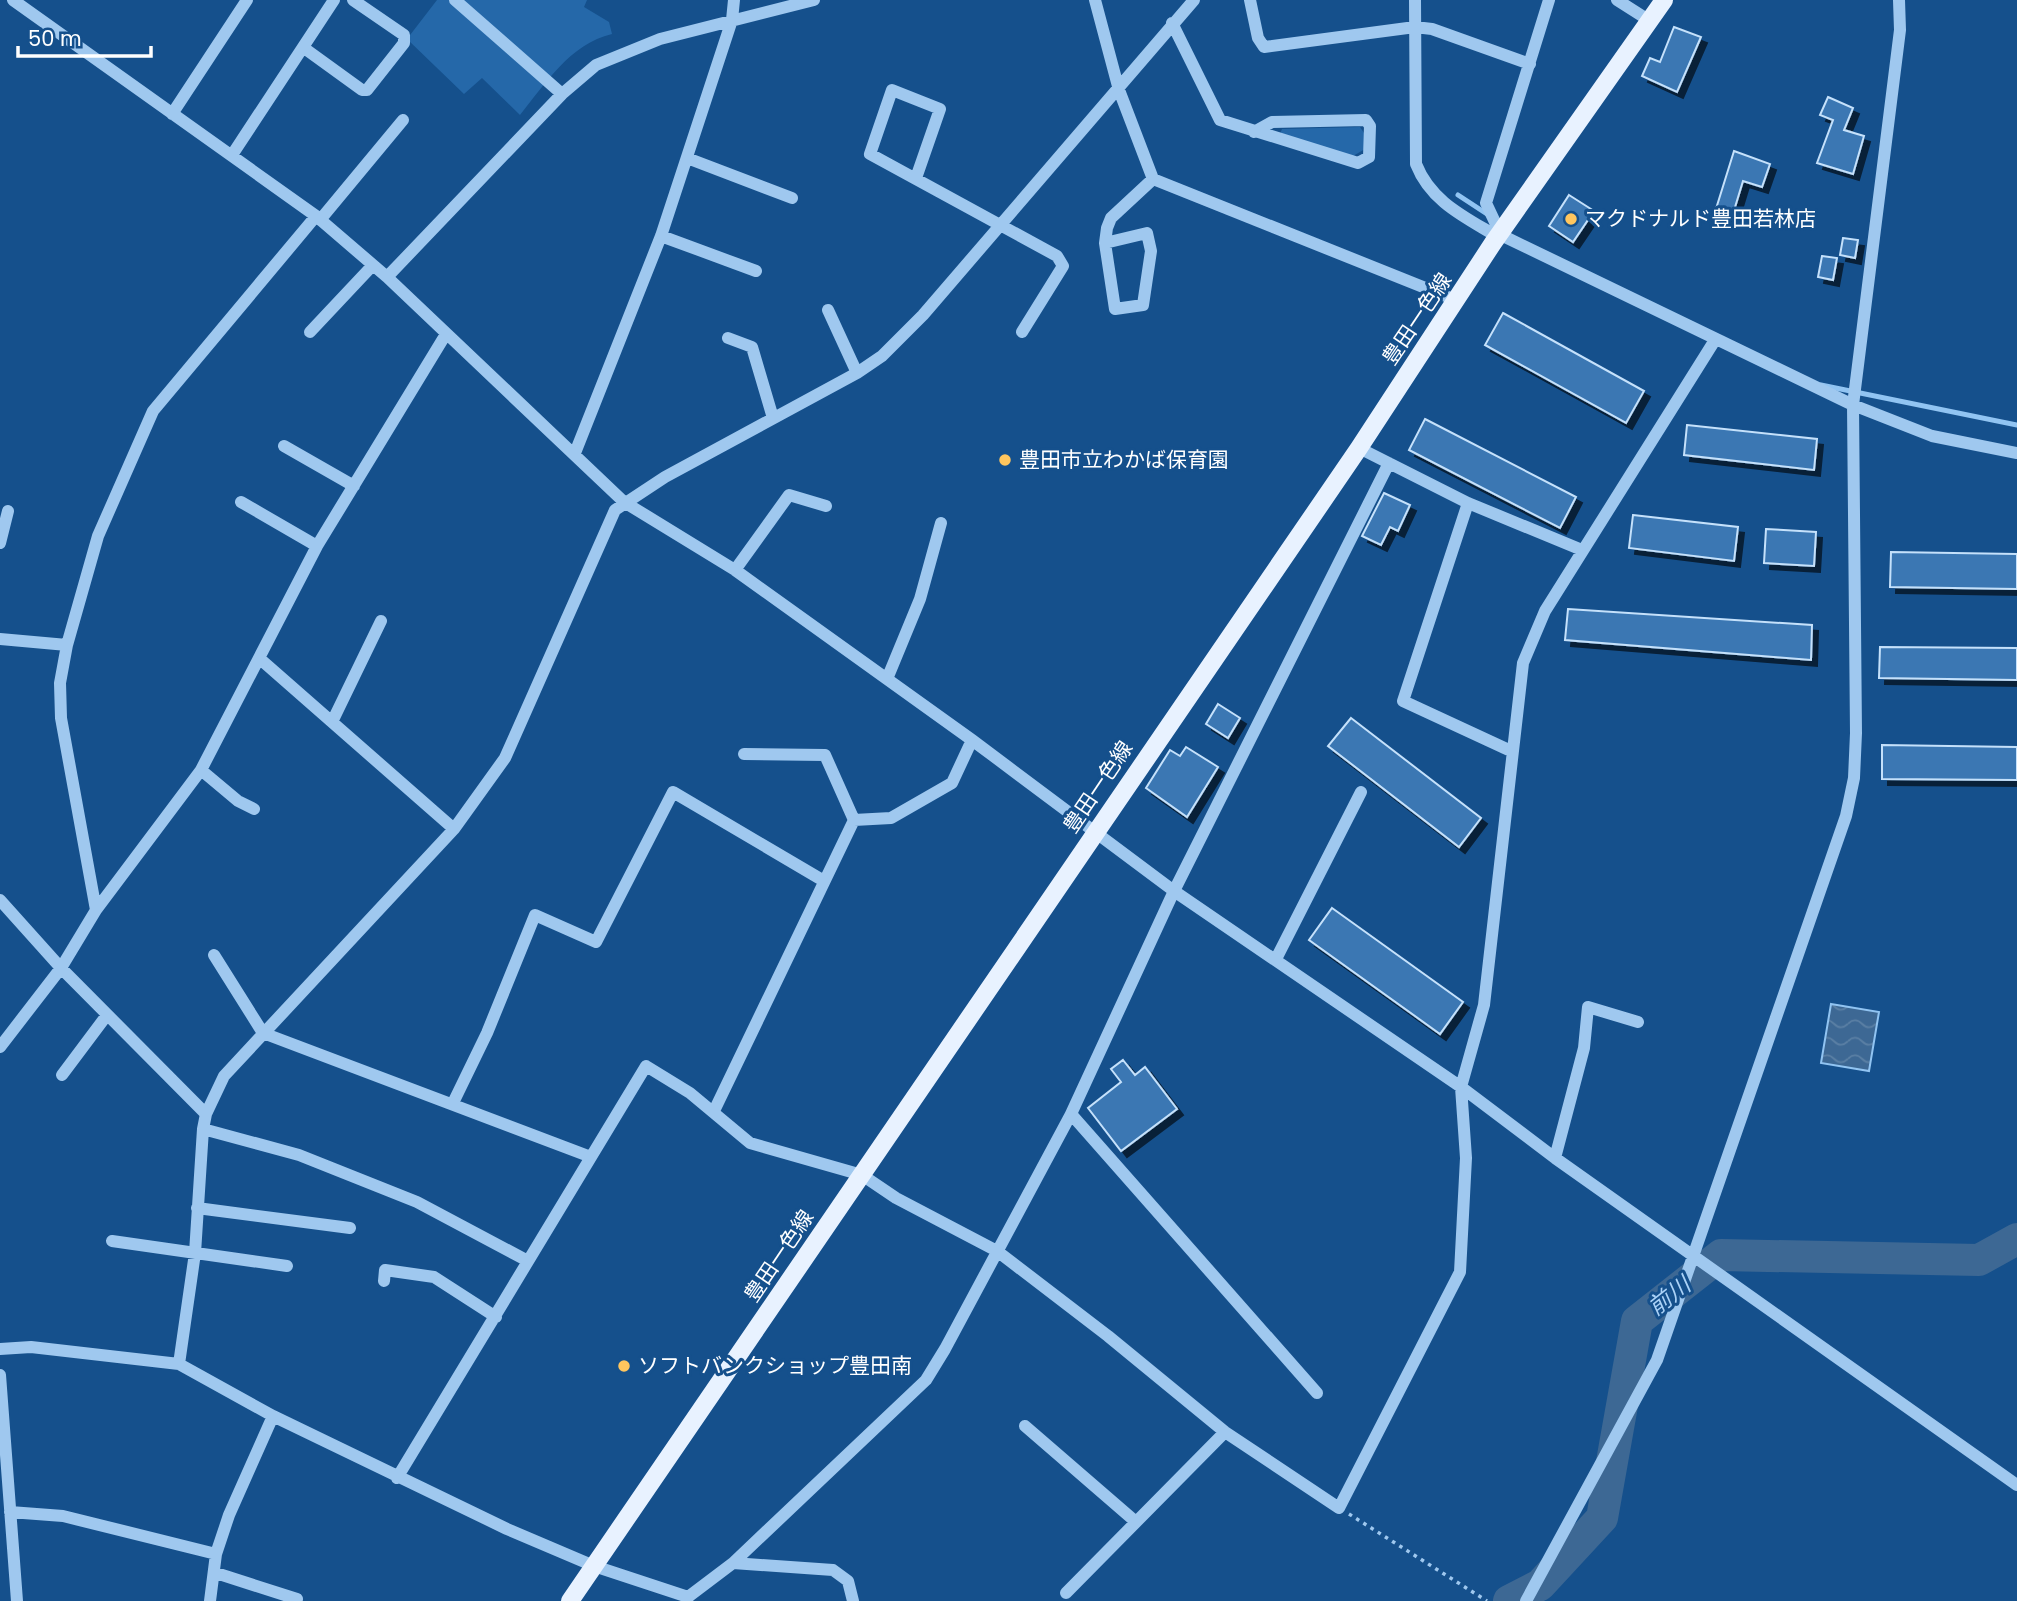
<svg xmlns="http://www.w3.org/2000/svg" width="2017" height="1601" font-family="Poppins,'Noto Sans JP',sans-serif">
<style>
.park{fill:#2568a9}
.water{fill:url(#water-waves);stroke:#91c4f2;stroke-width:2}
.lines{fill:none;stroke-linecap:round;stroke-linejoin:round}
.stream{stroke:#91c4f2;stroke-width:5}
.river{stroke:#3d6894;stroke-width:32}
.building{fill:#3a77b3;stroke:#c5e1fb;stroke-width:2;filter:url(#shadow)}
.path{stroke:#9fc8ef;stroke-width:3.5;stroke-dasharray:3.5 5;stroke-linecap:butt}
.minor{stroke:#9fc8ef;stroke-width:12}
.major{stroke:#e8f2ff;stroke-width:18}
.poi-dot{fill:#ffc65e;stroke:#15508c;stroke-width:2.5}
.labels{text-anchor:middle;stroke-width:6;stroke-linejoin:round;paint-order:stroke}
.poi-label{font-size:21px;fill:#fff;stroke:#15508c;text-anchor:start}
.street-label{font-size:21px;fill:#fff;stroke:#15508c}
.water-label{font-size:23px;font-style:italic;fill:#abd2f7;stroke:#15508c}
</style>
<defs>
<pattern id="water-waves" width="16" height="10" patternUnits="userSpaceOnUse" patternTransform="scale(1.75)"><rect width="16" height="10" fill="#3d6894"/><path d="M0 5q4-4 8 0t8 0" fill="none" stroke="#5a7fa4"/></pattern>
<filter id="shadow"><feDropShadow dx="6" dy="6" stdDeviation="0" flood-color="#0009"/></filter>
</defs>
<rect width="100%" height="100%" fill="#15508c"/>
<!-- park -->
<path class="park" d="M437,0h150l-3,7 25,15 3,12c-42,10 -67,50 -92,81l-38,-37 -18,16 -57,-55z
M1360,127l6,9 -1,13 -12,7 -73,-22 2,-5z"/>
<!-- water -->
<path class="water" d="M1831,1004l48,8 -10,59 -48,-8z"/>
<g class="lines">
<!-- stream -->
<path class="stream" d="M1458,195l29,19
M1821,385l196,40"/>
<!-- river -->
<path class="river" d="M1509,1601l31,-16 62,-67 35,-197 84,-66 258,5 38,-21"/>
</g>
<!-- building -->
<path class="building" d="M1674,27l27,10 -24,55 -35,-16 8,-18 10,4z
M1828,97l25,11 -9,22 20,6 -11,38 -36,-11 16,-43 -13,-5z
M1734,151l36,13 -8,23 -19,-6 -11,36 -17,-5z
M1569,195l25,16 -21,31 -24,-16z
M1843,238l15,2 -3,18 -15,-3z
M1822,256l15,2 -4,22 -15,-3z
M1503,313l141,78 -18,32 -141,-78z
M1425,419l151,78 -16,31 -151,-78z
M1687,425l130,14 -3,31 -130,-15z
M1384,493l26,12 -12,26 -8,-4 -9,18 -19,-9z
M1633,515l105,12 -4,34 -105,-13z
M1766,529l50,3 -2,34 -50,-3z
M1891,552l126,2v35l-127,-2z
M1568,609l244,16 -1,35 -246,-20z
M1880,647l137,1v32l-138,-2z
M1218,704l22,14 -12,20 -22,-14z
M1351,718l130,100 -22,29 -131,-101z
M1882,745l135,2v33l-135,-1z
M1186,747l32,20 -31,50 -41,-29 24,-38 10,6z
M1332,908l131,94 -23,32 -131,-94z
M1123,1060l12,15 10,-8 32,42 -56,42 -33,-43 33,-26 -10,-13z"/>
<g class="lines">
<!-- path -->
<path class="path" d="M1349,1514l138,87"/>
<!-- minor -->
<path class="minor" d="M13,0l303,216 71,61 237,225 111,68 237,170 202,151 287,196 94,71 462,327
M455,0l107,94
M1095,0l24,90 34,89 305,122
M1250,0l8,38 6,9 151,-20 17,2 98,35
M1415,0l1,164c15,38 49,53 82,73
M1549,0l-63,203 15,32 352,170 79,31 85,17
M1617,0l33,21
M1172,23l48,97 138,43 11,-6 1,-31 -4,-6 -94,2 -18,10
M304,48l58,42h5l37,-47v-8l-51,-35
M172,114l75,-114
M232,155l102,-155
M687,158l105,40
M916,178l24,-69 -48,-19 -22,64 187,102 6,10 -41,66
M320,220l83,-100
M661,236l95,35
M1105,243l42,-10 4,18 -8,54 -28,4 -10,-66 2,-15 4,-10 42,-39
M387,277l175,-183 34,-29 64,-26 154,-39
M828,310l29,63
M310,332l63,-67
M728,338l24,9 21,71
M284,446l70,40
M1359,448l109,55 114,47
M575,453l86,-217 71,-216 2,-20
M241,502l76,44
M1468,503l-65,198 108,50
M0,543l8,-32
M735,570l54,-75 37,11
M0,639l67,6
M259,658l195,171
M887,679l33,-80 21,-76
M333,720l48,-99
M744,754l81,1 29,65 37,-2 61,-35 20,-43
M201,770l37,31 16,8
M0,900l61,68 145,146
M96,910l-35,-192 -1,-35 7,-38 31,-109 55,-125 163,-195
M214,955l49,78 328,124
M1276,959l85,-167
M0,1047l61,-79 35,-58 105,-140 116,-224 129,-212
M62,1075l45,-60
M453,1103l34,-70 48,-118 61,27 77,-150 151,89
M714,1111l140,-291
M1071,1114l246,279
M203,1129l96,26 118,47 111,59
M1555,1158l29,-110 4,-41 50,15
M197,1208l153,20
M112,1241l175,25
M384,1281l1,-11 49,7 62,40
M0,1349l31,-2 148,17 94,52 234,113 87,37 94,31
M179,1364l16,-111 8,-124 3,-15 18,-38 230,-247 51,-71 110,-248 50,-33 192,-104 25,-17 41,-41 271,-315
M0,1375l17,226
M1025,1426l111,96
M397,1478l249,-412 44,27 60,50 112,32 34,23 101,53 111,85 117,96 114,76 121,-236 6,-114 -5,-71 23,-82 39,-342 22,-52 170,-271
M10,1512l53,4 153,38
M733,1563l193,-183 19,-31 126,-235 103,-223 215,-428
M216,1573l81,26
M1066,1593l159,-161
M210,1601l6,-47 13,-39 44,-99
M687,1601l1,-4 45,-34 100,7 15,11 5,20
M1526,1601l131,-241 189,-544 8,-38 2,-45 -3,-328 47,-375 -1,-30"/>
<!-- major -->
<path class="major" d="M570,1601l789,-1153 134,-205 171,-243"/>
</g>
<!-- markers -->
<g class="poi-dot">
<circle cx="1571" cy="219" r="7"/>
<circle cx="1005" cy="460" r="7"/>
<circle cx="624" cy="1366" r="7"/>
</g>
<g class="labels">
<!-- poi labels -->
<g class="poi-label">
<text x="1585" y="226">マクドナルド豊田若林店</text>
<text x="1019" y="467">豊田市立わかば保育園</text>
<text x="638" y="1373">ソフトバンクショップ豊田南</text>
</g>
<!-- street labels -->
<g class="street-label">
<text transform="translate(1417 319) rotate(-56)" y="7">豊田一色線</text>
<text transform="translate(1098 787) rotate(-56)" y="7">豊田一色線</text>
<text transform="translate(779 1256) rotate(-56)" y="7">豊田一色線</text>
</g>
<!-- water labels -->
<g class="water-label">
<text transform="translate(1669 1296) rotate(-38)" y="8">前川</text>
</g>
</g>
<!-- scale -->
<path d="M18 46v10h133v-10" fill="none" stroke="#ffffff" stroke-width="3.5"/>
<text x="28" y="46" font-size="21" fill="#ffffff" stroke="#15508c" stroke-width="5" paint-order="stroke">50 m</text>
</svg>
